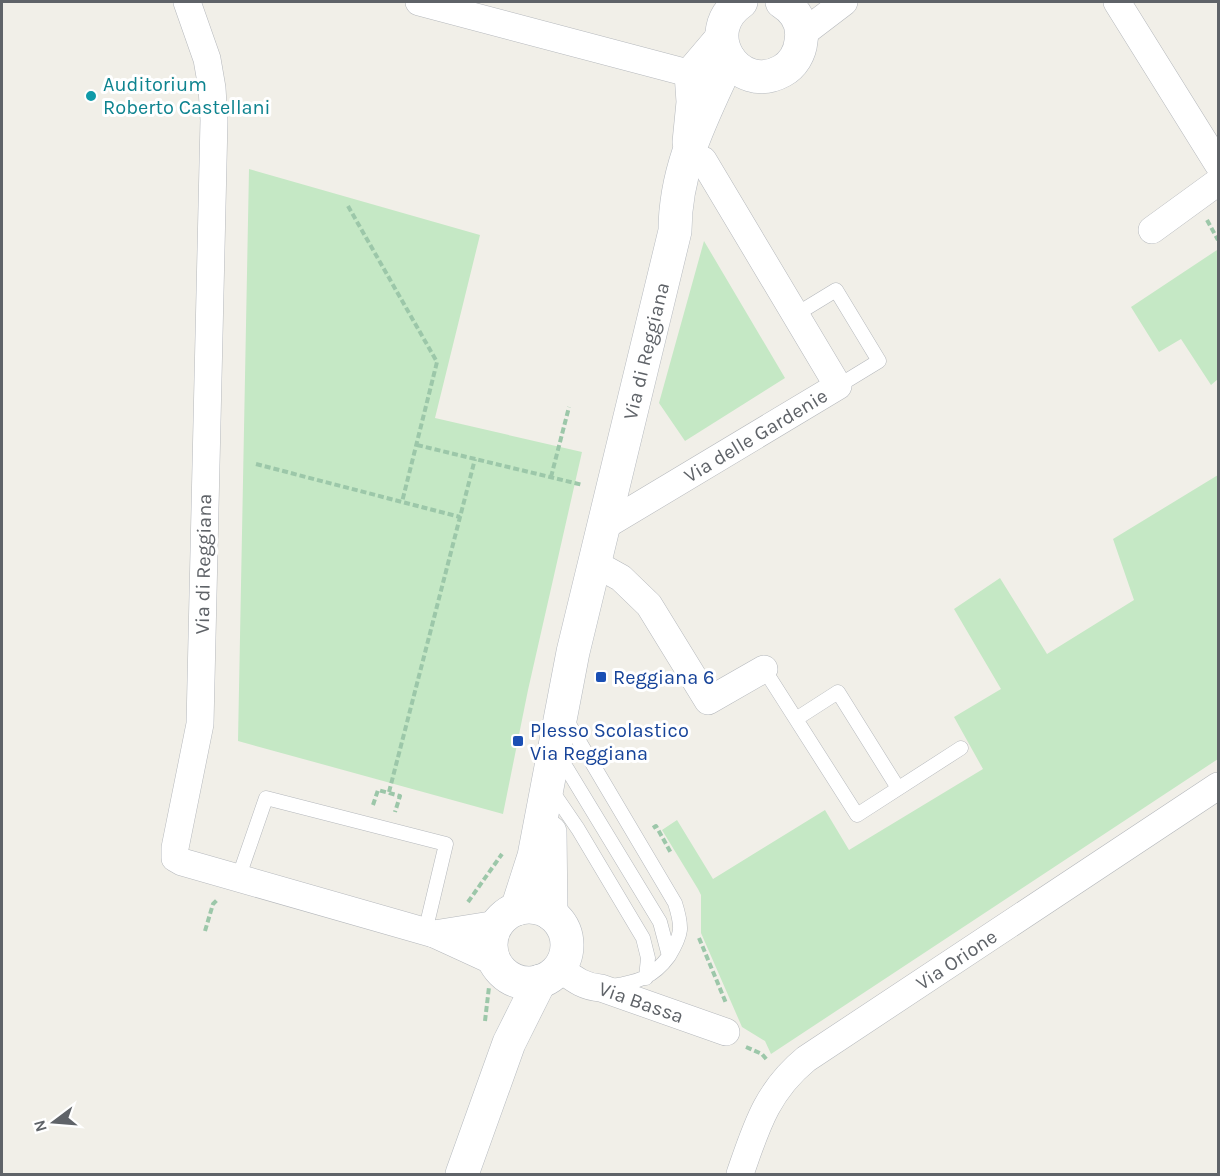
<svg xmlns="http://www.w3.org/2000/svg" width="1220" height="1176" font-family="Karla,sans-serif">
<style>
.green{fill:#c5e8c5}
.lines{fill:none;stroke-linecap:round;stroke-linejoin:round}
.lane-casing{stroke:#b5b8bc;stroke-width:15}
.street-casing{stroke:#b5b8bc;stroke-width:28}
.secondary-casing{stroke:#b6babf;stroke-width:34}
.path{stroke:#9cc7a9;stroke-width:4;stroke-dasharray:6 3;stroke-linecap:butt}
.lane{stroke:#fff;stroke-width:14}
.street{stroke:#fff;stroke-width:27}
.secondary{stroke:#fff;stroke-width:33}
.culture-dot{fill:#0f9aa8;stroke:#fff;stroke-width:2}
.transit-dot{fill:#1a4fb4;stroke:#fff;stroke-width:2}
.labels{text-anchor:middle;stroke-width:6;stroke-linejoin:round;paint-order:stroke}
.culture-label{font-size:20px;fill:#0d838f;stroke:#fff;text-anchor:start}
.street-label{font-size:20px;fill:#5f6368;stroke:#fff}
.transit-label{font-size:20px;fill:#164399;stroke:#fff;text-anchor:start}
</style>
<rect width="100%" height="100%" fill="#f1efe8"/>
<!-- green -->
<path class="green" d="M249,169l231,66 -45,183 147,34 -54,238 -25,124 -265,-73z
M704,241l81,137 -100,63 -26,-38z
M1217,250l1,3v126l-7,6 -30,-46 -22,13 -28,-45z
M1218,475v284l-447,295 -6,-13 -23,-14 -41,-94v-38l-3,-6 -36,-59 15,-10 36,59 112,-69 24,40 134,-81 -29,-52 47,-28 -47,-80 46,-31 47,76 87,-54 -21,-61z"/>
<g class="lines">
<defs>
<path id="lane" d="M795,315l41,-25 43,71 -41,25
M764,669l93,146 104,-67
M566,719l109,184c8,25 7,31 -6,53
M796,719l42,-27 60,96
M558,754l102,168 9,34c-16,22 -32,26 -57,30
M550,788l28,41 65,109 5,20 -2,20
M238,879l28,-81 180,46 -21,88"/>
<g id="street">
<path d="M187,2l20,57 5,29 2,32 -14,604 -25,124v10l7,4 252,72 61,28"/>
<path d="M419,2l269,71 32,5"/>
<path d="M1117,2l101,162"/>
<path d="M802,34l42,-32"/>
<path d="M686,142l4,-40 -2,-29 34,-40"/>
<path d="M1152,230l66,-48"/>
<path id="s1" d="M603,527l235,-141 -135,-226"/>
<path d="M594,563l27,15 28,27 59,96 56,-32"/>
<path d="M434,934l63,-10"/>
<path id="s2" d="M559,968c14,10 24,19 42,20l125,44"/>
<path id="s3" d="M740,1174c16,-46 26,-82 66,-115l412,-273"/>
</g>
<g id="secondary">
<path d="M741,2c-44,30 -4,94 41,69 11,-6 18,-18 19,-30 3,-17 -6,-31 -19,-39"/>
<path d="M550,832l1,82"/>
<circle cx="529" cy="945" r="38"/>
<path id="s4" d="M517,909l17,-53 39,-204 102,-421c0,-64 28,-115 54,-172"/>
<path d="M462,1174l47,-131 31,-62"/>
</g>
</defs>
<!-- lane casing -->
<use href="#lane" class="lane-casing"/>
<!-- street casing -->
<use href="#street" class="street-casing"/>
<!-- secondary casing -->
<use href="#secondary" class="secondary-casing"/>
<!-- path -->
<path class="path" d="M348,206l89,156 -35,140
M1207,220l11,20
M417,445l166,40
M256,464l204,53
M551,477l18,-70
M389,792l86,-333
M373,805l5,-15 22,6 -5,16
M653,828l3,-2 15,27
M468,902l34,-48
M205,931l8,-27 5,-5
M699,938l27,65
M485,1021l4,-34
M746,1047l16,7 5,6"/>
<!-- lane -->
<use href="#lane" class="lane"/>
<!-- street -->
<use href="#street" class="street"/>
<!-- secondary -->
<use href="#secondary" class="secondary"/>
</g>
<!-- markers -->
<circle class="culture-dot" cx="91" cy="96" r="6"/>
<g class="transit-dot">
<rect x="595" y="671" width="12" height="12" rx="3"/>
<rect x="512" y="735" width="12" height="12" rx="3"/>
</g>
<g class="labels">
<!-- culture labels -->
<g class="culture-label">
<text x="103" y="91">Auditorium<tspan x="103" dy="23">Roberto Castellani</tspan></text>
</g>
<!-- street labels -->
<g class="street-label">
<text dy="7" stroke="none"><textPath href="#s4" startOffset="573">Via di Reggiana</textPath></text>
<text dy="7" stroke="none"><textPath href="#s1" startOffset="178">Via delle Gardenie</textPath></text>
<text transform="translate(203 564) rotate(-89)" y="7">Via di Reggiana</text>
<text dy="7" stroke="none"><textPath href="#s3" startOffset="315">Via Orione</textPath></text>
<text dy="7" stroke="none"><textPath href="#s2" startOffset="90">Via Bassa</textPath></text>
</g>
<!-- transit labels -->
<g class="transit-label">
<text x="613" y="684">Reggiana 6</text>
<text x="530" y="737">Plesso Scolastico<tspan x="530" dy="23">Via Reggiana</tspan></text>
</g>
</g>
<!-- border -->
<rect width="1220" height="1176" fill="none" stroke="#5f6368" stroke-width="6"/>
<!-- north arrow -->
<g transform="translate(54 1122) rotate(254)" stroke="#ffffff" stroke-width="4.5" paint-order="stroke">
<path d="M0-4.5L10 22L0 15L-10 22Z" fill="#5f6368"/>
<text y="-9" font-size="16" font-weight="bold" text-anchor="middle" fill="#5f6368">N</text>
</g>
</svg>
